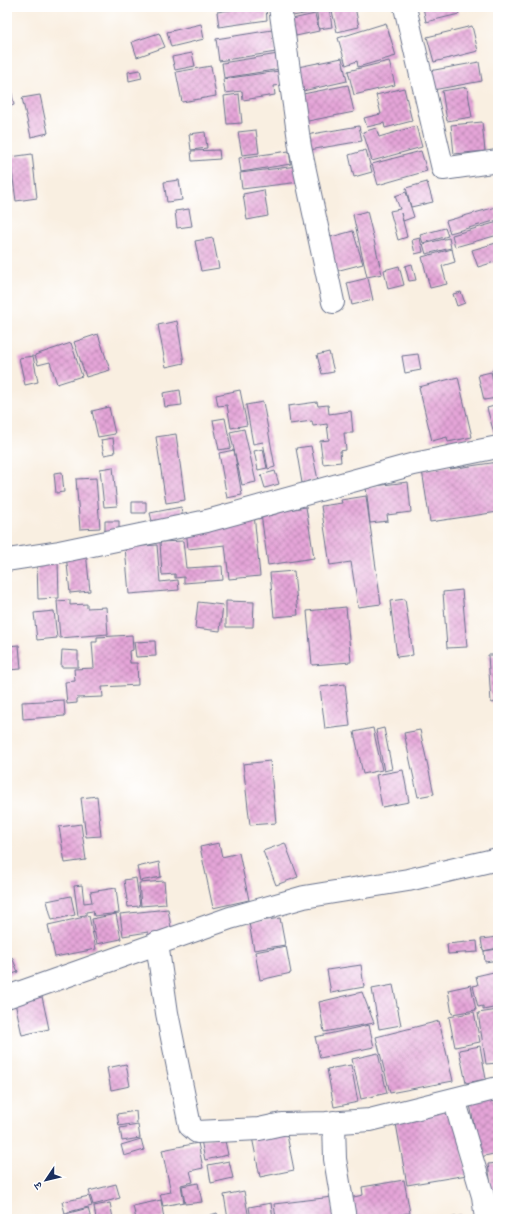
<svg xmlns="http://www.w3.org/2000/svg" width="505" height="1226" font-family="'Libre Caslon Text','Noto Serif Devanagari',serif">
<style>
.building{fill:url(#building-cross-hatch)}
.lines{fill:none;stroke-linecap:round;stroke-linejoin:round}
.minor-casing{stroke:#69728c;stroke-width:24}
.minor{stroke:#fff;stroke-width:22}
</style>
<defs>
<pattern id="building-cross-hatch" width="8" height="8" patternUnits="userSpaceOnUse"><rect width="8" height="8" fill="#e5a5d8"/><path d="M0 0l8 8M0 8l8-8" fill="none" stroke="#b987b2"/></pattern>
</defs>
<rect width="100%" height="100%" fill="#fff"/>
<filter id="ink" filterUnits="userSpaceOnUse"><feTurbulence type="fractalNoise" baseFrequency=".025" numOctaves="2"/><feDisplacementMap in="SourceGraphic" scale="8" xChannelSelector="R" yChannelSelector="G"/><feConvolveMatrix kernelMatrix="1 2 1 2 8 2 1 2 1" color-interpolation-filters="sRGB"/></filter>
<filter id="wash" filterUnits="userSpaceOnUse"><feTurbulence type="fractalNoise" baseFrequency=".012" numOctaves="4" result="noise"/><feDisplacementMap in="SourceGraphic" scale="16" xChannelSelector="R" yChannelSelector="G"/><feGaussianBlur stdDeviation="0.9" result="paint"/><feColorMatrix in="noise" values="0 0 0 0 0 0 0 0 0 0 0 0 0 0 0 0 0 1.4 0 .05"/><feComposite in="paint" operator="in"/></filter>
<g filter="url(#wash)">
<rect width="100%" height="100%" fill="#f9efe1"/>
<g id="blocks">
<!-- building -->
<path class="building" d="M250,7h16l1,13 -48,7 -2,-15z
M286,7h28l1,5 -28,5z
M316,7h13l3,20 -13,2z
M331,7h24l4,20 -22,5z
M423,7h34l2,7 -33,8z
M315,14l4,17 -23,5 -4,-17z
M386,23l10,33 -38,11 -1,-6 -11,4 -8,-27z
M201,24l3,15 -33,8 -4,-15z
M472,26l6,25 -44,11 -7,-25z
M272,30l4,22 -57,9 -3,-22z
M159,33l6,14 -28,10 -5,-15z
M192,53l3,13 -20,4 -3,-13z
M278,54l2,15 -56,9 -2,-15z
M342,58l5,23 -44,10 -5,-24z
M389,61l6,24 -41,10 -6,-24z
M479,62l3,19 -49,9 -4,-19z
M211,66l5,30 -34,6 -6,-30z
M7,68l7,37 -7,2z
M140,70l2,8 -13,3 -1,-9z
M279,71l2,14 -7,1 1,9 -32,5 -1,-9 -17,2 -2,-14z
M348,85l6,27 -51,10 -5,-27z
M467,87l5,30 -25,4 -5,-30z
M404,88l8,33 -27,7 -1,-5 -17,4 -3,-9 17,-4 -5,-19z
M239,94l3,29 -15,1 -3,-28z
M40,95l8,38 -17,4 -9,-39z
M482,122l3,29 -31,3 -3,-29z
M359,126l3,15 -53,9 -3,-15z
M416,126l6,21 -50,14 -9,-29 13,-4 3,9z
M256,130l3,23 -17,2 -4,-23z
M205,132l2,16 -16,2 -2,-16z
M219,150l1,9 -28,2 -1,-10z
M366,150l6,22 -18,5 -5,-22z
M289,151l2,13 -50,8 -2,-14z
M421,151l6,20 -49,14 -6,-21z
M32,154l5,44 -21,3 -6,-44z
M498,164v25l-7,-23z
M297,166l3,16 -58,7 -2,-16z
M179,180l3,20 -15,2 -3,-20z
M427,182l6,20 -22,5 -5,-19z
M264,190l4,26 -21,4 -4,-26z
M406,192l8,25 -11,4 -2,-8 6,24 -9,3 -8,-29 10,-2 -5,-13z
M496,207l2,13 -48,13 -4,-12z
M189,209l3,17 -15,2 -2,-17z
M367,211l15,63 -15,3 -14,-62z
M498,222v13l-43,12 -3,-12z
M328,225l3,12 22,-6 10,33 -31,8z
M445,228l3,8 -25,7 -3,-8z
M213,238l6,30 -18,3 -6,-30z
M420,238l3,14 -8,2 -3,-14z
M449,238l2,10 -25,6 -3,-10z
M496,243l2,7v11l-20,6 -6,-17z
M452,249l3,13 -13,4 5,18 -17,4 -8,-31z
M412,264l4,16 -7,1 -4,-15z
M399,266l5,19 -16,4 -4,-19z
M368,278l5,22 -21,5 -5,-22z
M461,292l4,11 -8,3 -4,-12z
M177,321l7,42 -18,4 -8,-42z
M98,334l12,36 -24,7 -12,-35z
M71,343l11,33 -25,8 -7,-22 -12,3 -3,-10z
M329,352l5,20 -12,2 -5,-19z
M418,354l3,16 -16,3 -3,-17z
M33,356l5,26 -13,3 -6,-27z
M498,368v24l-6,-22z
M491,372l6,26 -13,2 -6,-25z
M458,377l14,60 -24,5 -1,-5 -15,4 -13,-54z
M180,390l2,15 -17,2 -2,-14z
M240,390l7,35 -16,3 -4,-23 -9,1 -2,-11z
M263,402l12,65 -7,2 -5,-27 -10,2 -7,-39z
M317,402l1,4 10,-1 1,9 22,-3 2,22h-9l2,17 -6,1 1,11 -18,2 -3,-23 9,-1 -2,-16 -14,2 -1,-5 -22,3 -2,-18z
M498,405v31l-3,1 -8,-29z
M109,407l6,27 -17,3 -6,-26z
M225,418l6,30 -12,2 -6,-30z
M244,429l12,53 -14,3 -12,-53z
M176,434l9,66 -19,3 -10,-66z
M113,438l2,15 -11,2 -3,-15z
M311,446l7,34 -16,3 -6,-35z
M263,449l4,19 -9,2 -4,-19z
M234,450l8,45 -15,3 -8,-45z
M498,462v50l-68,10 -8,-52 28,-4v3z
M113,467l4,39 -13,1 -4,-38z
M275,471l4,13 -14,4 -4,-13z
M62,472l2,20 -8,1 -2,-20z
M96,478l4,50 -20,1 -4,-50z
M408,482l3,30 -24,3 1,6 -18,2 -4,-36z
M366,496l15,108 -23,3 -7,-45 -21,3 -9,-59 21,-3 -1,-3z
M132,502h14v11h-14z
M181,507l2,12 -30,6 -3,-12z
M306,507l8,51 -46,7 -7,-51z
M254,514l6,62 -31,3 -4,-34 -37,4 -2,-21z
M105,521h14v13h-14z
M183,541l3,27 36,-2 1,14 -39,3v-6l-9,1v-4l-13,1 -2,-33z
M157,545l3,37 18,-2 1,10 -50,4 -4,-47z
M86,552l4,39 -20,2 -4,-39z
M58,561l1,37 -21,1 -1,-37z
M294,571l4,44 -24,2 -4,-44z
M462,590l5,57 -20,1 -4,-56z
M405,599l8,56 -16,2 -7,-56z
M70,600v5l17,-1v4l19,-1 2,27 -48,4 -3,-37z
M226,601l28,1 -1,25h-27z
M198,602l25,3 -3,26 -25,-3z
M346,607l5,55 -39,3 -5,-54z
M54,611l3,27 -20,2 -3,-27z
M132,635l1,15 -4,1 1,12h7l1,22 -36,2 1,10 -26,1v5l-10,1 -2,-22 10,-1 -1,-12 20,-1 -2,-26h5v-5z
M155,641l1,15 -20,1 -2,-15z
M19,645l2,24 -14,1v-24z
M62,650l16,1v16h-17z
M488,655h10v47l-7,1z
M345,684l5,42 -25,3 -5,-42z
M64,700l1,16 -42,3 -1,-17z
M373,728l9,42 -19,4 -9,-42z
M384,728l8,41 -8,2 -8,-41z
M420,730l14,64 -16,3 -14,-64z
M270,761l6,62 -26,2 -7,-61z
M403,770l6,32 -27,5 -6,-32z
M97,796l4,40 -15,1 -5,-39z
M81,824l5,36 -21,3 -6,-36z
M219,843l3,14 17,-4 10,47 -36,8 -13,-61z
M285,843l13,34 -22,8 -13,-34z
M159,862l2,15 -21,4 -3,-14z
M136,878l4,28 -12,1 -4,-27z
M164,881l2,23 -25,2 -2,-23z
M82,885l2,18 8,-1 -2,-10 26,-4 3,25 -25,3 -1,-5 -7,1v3l-8,1 -4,-30z
M71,896l4,19 -23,5 -5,-19z
M168,909l4,25 -24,3v-5l-25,4 -3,-22z
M116,914l5,25 -24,5 -5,-25z
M89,916l7,33 -41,8 -7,-32z
M280,918l5,27 -31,5 -5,-27z
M498,937v11l-15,3 -2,-12z
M477,941l1,11 -30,2 -1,-10z
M286,946l5,27 -31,7 -5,-28z
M498,949v11l-13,2 -1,-11z
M12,957l6,15 -11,4v-17z
M361,965l3,22 -33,6 -4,-23z
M498,971v36l-15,3v-4l-5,1 -5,-21 5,-1 -2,-9z
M393,985l8,40 -22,4 -7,-40z
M471,985l5,25 -24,4 -4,-24z
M41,992l8,37 -27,6 -8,-37z
M362,992l12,31 -50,9 -5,-30z
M498,1010v53l-12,1 -8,-51z
M474,1012l6,30 -25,5 -6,-30z
M439,1021l14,60 -63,12 -14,-56z
M369,1025l5,22 -54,11 -5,-21z
M480,1046l6,33 -20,4 -7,-33z
M378,1053l9,40 -26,6 -9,-40z
M126,1064l4,22 -19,4 -4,-22z
M351,1065l7,37 -24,5 -7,-38z
M493,1095l5,27v31l-18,4 -11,-58z
M455,1108l12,67 -60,10 -12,-67z
M136,1111l1,12 -18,3 -2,-12z
M138,1125l2,13 -18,3 -2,-13z
M286,1130l8,40 -34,7 -8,-40z
M224,1136l4,19 -23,5 -4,-20z
M141,1139l3,11 -20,6 -3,-11z
M198,1143l5,25 -13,3 3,11 -12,3 3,17 -21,4 -3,-12 11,-2 -9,-42z
M229,1161l4,17 -22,5 -3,-18z
M498,1163v30l-6,1 -4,-30z
M404,1180l6,33 -36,6h-21l-4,-21 14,-3 -1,-8z
M198,1183l4,19 -17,2 -3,-18z
M116,1184l4,14 -27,7 -4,-14z
M244,1191l5,28h-21l-4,-24z
M89,1196l3,10 -27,7 -3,-11z
M332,1197l2,22h-58l-2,-15z
M161,1200l3,19h-28l-3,-13z
M110,1203l3,15 -17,1 -2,-13z
M271,1203l2,16h-22l-2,-12z
M88,1208l3,11h-28l-1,-4z
M217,1213l2,6h-21z
M462,1216v3h-14v-1z"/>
</g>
</g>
<g filter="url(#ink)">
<use href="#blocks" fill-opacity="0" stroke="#69728c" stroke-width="1"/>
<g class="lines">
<defs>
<path id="minor" d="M280,7l20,140 33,155
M405,7l38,162 55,-8
M7,560l52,-8 148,-31 207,-57 84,-17
M157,943l10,70 14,69 9,44 7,6 62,-3 23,-5 44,-1 44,-3 128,-32
M7,997l223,-79 74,-21 104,-17 90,-21
M454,1099l29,97 3,23
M334,1122l1,37 10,60"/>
</defs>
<!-- minor casing -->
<use href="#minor" class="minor-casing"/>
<!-- minor -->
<use href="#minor" class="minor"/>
</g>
</g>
<!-- margin -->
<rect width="505" height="1226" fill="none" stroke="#fff" stroke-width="24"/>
<!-- north arrow -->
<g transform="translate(46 1180) rotate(235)" stroke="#ffffff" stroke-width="3" paint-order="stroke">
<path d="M0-3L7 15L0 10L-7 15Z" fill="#1b2f5e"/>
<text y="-6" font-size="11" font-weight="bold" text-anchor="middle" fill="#1b2f5e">उ</text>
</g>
</svg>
